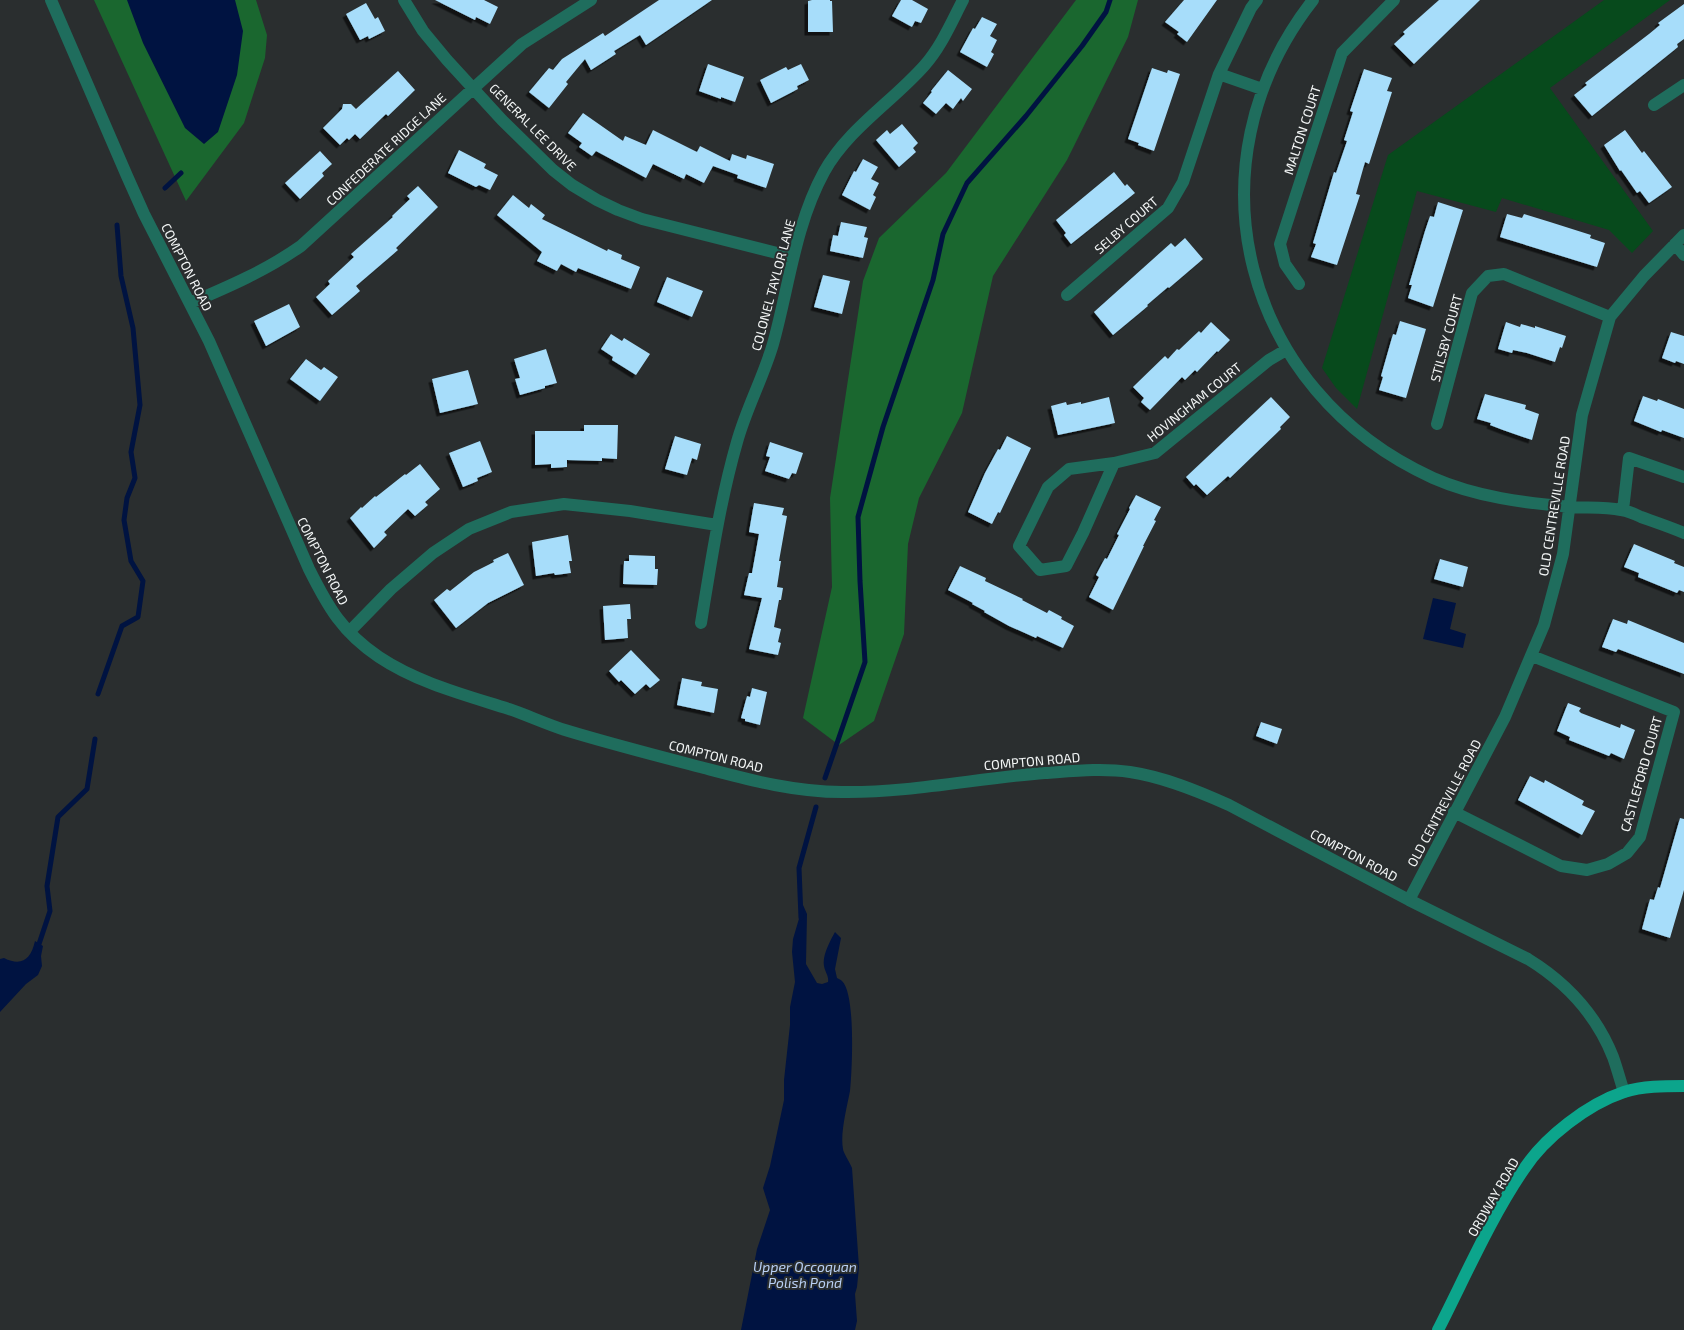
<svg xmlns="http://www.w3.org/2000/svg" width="1684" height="1330" font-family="'Exo 2',sans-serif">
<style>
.green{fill:#074a1c}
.forest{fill:#1a672f}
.water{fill:#001341}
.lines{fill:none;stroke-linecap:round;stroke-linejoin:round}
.stream{stroke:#001341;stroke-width:5}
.building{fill:#a7ddfa;filter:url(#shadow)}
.minor{stroke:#1f6d5d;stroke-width:12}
.major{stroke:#0ca58c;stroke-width:12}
.labels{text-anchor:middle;stroke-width:4;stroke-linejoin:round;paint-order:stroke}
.street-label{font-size:13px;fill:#f3f6f6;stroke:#2a2e2f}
.water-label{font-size:14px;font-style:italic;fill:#b9d0f5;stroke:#2a2e2f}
</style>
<defs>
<filter id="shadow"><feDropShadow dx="-3.5" dy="3.5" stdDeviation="0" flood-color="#0009"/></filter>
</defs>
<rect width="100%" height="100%" fill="#2a2e2f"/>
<!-- green -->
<path class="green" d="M1604,0h66l-120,88 103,143 -21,22 -23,-23 -107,-32 -6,14 -79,-21 -60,218 -21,-21 -14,-20 66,-213z"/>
<!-- forest -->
<path class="forest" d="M94,0h162l11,35 -2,23 -21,65 -58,78z
M1076,0h62l-10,37 -61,123 -74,116 -31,137 -43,85 -11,46 -4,90 -30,87 -35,24 -36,-27 29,-131 -2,-89 33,-217 16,-43 67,-65z"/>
<!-- water -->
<path class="water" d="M127,0h108l8,31 -6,44 -19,57 -14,12 -19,-16 -42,-85z
M1433,598l23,5 -6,26 16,5 -3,14 -40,-9z
M803,905l4,9 -1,50 11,19 5,1 6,-2c1,-6 -3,-10 -4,-16 -2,-10 6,-25 11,-34l6,6 -6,31 2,9c2,1 4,2 5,3 14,13 10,91 8,110 -3,16 -10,42 -7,58 0,3 7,14 9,19l7,99 -2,20 -2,7 2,27 -2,9h-114l16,-81 13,-39 -7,-22 7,-22 14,-66v-20l6,-55v-18l5,-25 -3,-30 1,-13z
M35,941l8,5 -2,10 1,10 -4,9 -12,9 -26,28v-53l4,-1c18,9 27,1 31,-17z"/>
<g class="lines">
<!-- stream -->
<path class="stream" d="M165,188l16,-15
M98,694l24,-68 16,-9 5,-36 -12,-20 -7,-41 3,-22 8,-20 -4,-26 9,-47 -7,-77 -12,-52 -4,-51
M825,778l40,-116 -5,-81 -2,-64 25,-90 50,-147 10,-46 24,-51 59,-67 56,-70 24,-34 4,-12
M801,918l-2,-50 17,-61
M37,950l13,-39 -3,-25 11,-69 29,-28 8,-50"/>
</g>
<!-- building -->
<path class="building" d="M435,0h49l14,7 -8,17 -14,-7 -1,3z
M659,0h53l-66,45 -6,-10 -26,16 2,3 -25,16 -6,-11 -19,23 2,2 -19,24 -20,-16 20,-24 4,2 9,-11 41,-26 2,3z
M812,0h18v1h2l1,31h-25v-31z
M901,0h11l16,9 -7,14 -6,-2 -3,6 -20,-11z
M1184,0h33l-30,42 -10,-8 2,-2 -14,-10z
M1439,0h41l-66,64 -20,-20 11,-10 -2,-2z
M366,3l9,16 3,-2 7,14 -16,8 -1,-3 -8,4 -14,-26z
M1684,4v35l-7,5 1,3 -86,69 -18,-21 13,-10 -2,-2 64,-49 11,-9 -2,-2z
M982,17l15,7 -7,12 7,4 -6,12 3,2 -7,13 -27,-15 13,-24 2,1z
M708,64l36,13 -9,25 -14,-5v2l-22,-8z
M801,64l8,16 -12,6 1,3 -27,14 -11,-23 26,-13 2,3z
M1152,68l15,5 1,-3 12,4 -26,77 -16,-6 1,-2 -11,-4z
M1364,69l28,9 -5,13 5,1 -23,72 -4,-2 -9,32 4,1 -23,70 -26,-8 5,-13 -3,-1 21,-71 2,1 11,-32 -3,-1 9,-28 -3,-1z
M948,70l24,19 -9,12 -2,-3 -8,11 -7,-6 -10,11 -13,-11 9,-11 -1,-1z
M398,71l17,19 -27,26 -2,-2 -26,25 -5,-5 -6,6 -2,-2 -7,7 -17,-17 19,-19 1,-5h8l5,5z
M583,113l40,28 2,-5 21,9 7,-15 44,22 3,-6 30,15 2,-7 14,5 1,-4 27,9 -8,24 -29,-10 1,-3 -25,-9 -9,17 -18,-9 -2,5 -31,-15 -7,14 -50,-27 -4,5 -13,-9 3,-4 -14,-10z
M902,124l16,19 -5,5 3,4 -17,15 -23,-27 11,-10 3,4z
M1625,130l17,23 2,-2 28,36 -23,16 -9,-12 -3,2 -16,-23 -1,1 -16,-26z
M459,150l27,14 -2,4 14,7 -8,15 -11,-5 -3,2 -28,-14z
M320,151l12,13 -10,9 2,3 -24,23 -15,-16z
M863,159l15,8 -7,12 8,4 -6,12 3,2 -6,13 -28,-15 12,-24 2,1z
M1114,172l11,14 2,-2 8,9 -64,51 -7,-9 2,-2 -10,-13z
M418,186l20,21 -42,41 2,2 -42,36 4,5 -28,24 -16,-18 14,-13 -2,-3 26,-24 -3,-3 42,-37 -1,-1 18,-17 -3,-3z
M513,195l16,13 2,-4 14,11 -3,4 65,32 1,-2 14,6 -1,4 19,8 -9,22 -53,-21 -2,4 -15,-8 -4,7 -20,-10 5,-9 -45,-37z
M1438,202l25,8 -30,97 -25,-9 4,-13h-3l16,-54 5,-15 4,1z
M1507,214l15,4 2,-4 26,8 41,13 -1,3 15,5 -8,24 -97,-30z
M841,222l26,5 -3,10 4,1 -5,20 -33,-7 3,-16 5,1z
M1185,238l18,21 -34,29 -1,-1 -21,18 1,1 -35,29 -19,-23 77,-69 4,4z
M823,275l27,6 -8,33 -28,-7z
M667,277l36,14 -11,26 -35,-15z
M289,304l11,23 -34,19 -12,-25z
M1400,321l26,8 -20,69 -27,-8 4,-13 -2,-1 12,-42 3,1z
M1211,322l19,18 -12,12 -1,-1 -20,21 -2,-2 -10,10 -3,-3 -32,33 -9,-8 3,-4 -11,-11 32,-31 3,3 9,-10 2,1 20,-19 2,2z
M1506,322l14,5 1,-3 14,4v-2l31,10 -4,12 -2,-1 -5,15 -28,-9 -14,-3 -1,3 -14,-4z
M1671,332l13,4v28l-8,-3 -1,2 -13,-5z
M611,334l11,7 2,-3 26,16 -14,21 -24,-15 1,-3 -12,-8z
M546,349l11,34 -12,3v2l-25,7 -5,-16 5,-1 -6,-19z
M306,359l15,11 3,-3 14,10 -18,24 -30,-22z
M468,370l10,34 -38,9 -8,-34z
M1485,394l41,11 -1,4 14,5 -7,26 -29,-10 -13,-5 1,-2 -14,-4z
M1643,396l14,5 1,-2 26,10v29l-22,-8 -1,2 -27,-11z
M1109,397l6,26 -57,12 -7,-29 15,-4 1,3 14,-3v2z
M1271,397l19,20 -10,10 1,2 -51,49 -2,-2 -21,19 -11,-11 -2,2 -8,-9z
M584,425h34l-1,34 -15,-1v3l-35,-1v7l-16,1v-4l-16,1v-34h49z
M675,436l26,8 -4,16 -5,-2 -5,17 -22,-6z
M1007,436l24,12 -31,65 -2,-1 -6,12 -24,-12 17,-39 13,-24 2,1z
M480,441l12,31 -15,6 1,3 -15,6 -14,-34z
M770,442l33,11 -7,21 -4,-1 -3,6 -24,-8 5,-14 -4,-1z
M420,464l20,25 -15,13 3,3 -13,11 -7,-7 -24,23 3,3 -13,13 -24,-30 11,-11 1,1 13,-12 1,1 29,-23 1,1z
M1136,495l25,12 -7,13 2,1 -13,25h1l-31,64 -24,-13 10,-20 -3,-2 9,-17 2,1 12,-24 -2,-1 13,-25 -1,-1z
M754,503l30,5 -2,7 5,1 -8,45h2l-4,26 6,1 -2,12h-2l-5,27 7,2 -3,13 3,1 -3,12 -29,-6 13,-51 -18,-3 5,-22h3l7,-39 -10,-2z
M568,535l4,26h-3l2,12 -16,2 -1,-2 -18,3 -4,-34z
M1634,544l41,17 -1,2 10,4v25l-5,-2 -2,3 -39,-16 1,-4 -15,-6z
M508,553l16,32 -36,18 -32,25 -22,-28 13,-11 3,2 24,-19 20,-10 -1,-2z
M629,555l26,1v13h3l-1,16 -34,-1 1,-23h5z
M1440,559l28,8 -5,20 -29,-8z
M960,566l26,12 -1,3 38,18 -1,1 25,13 2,-3 13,7 -1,2 13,7 -11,22 -26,-12 -1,2 -27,-12 -25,-14 1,-1 -13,-7 1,-1 -25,-13z
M630,604l1,15h-4l1,19 -23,2 -2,-34z
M1613,619l14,5 1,-4 56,23v31l-66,-25 -2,3 -14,-5z
M631,650l29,30 -10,8 -4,-4 -11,10 -14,-14 -2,2 -10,-11z
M682,678l20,4 -1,4 17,3 -4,24 -37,-8z
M752,688l15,4 -7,33 -15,-4v-2l-4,-1 6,-22 3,1z
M1568,703l13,5 -2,3 2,2 39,15 1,-4 14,6 -11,29 -13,-6 -2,3 -40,-16 1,-3 -13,-6z
M1261,722l21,7 -5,15 -21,-8z
M1530,776l14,7 1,-3 39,21 -2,4 13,6 -13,24 -64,-35z
M1680,818l4,1v71l-14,48 -28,-9 8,-30 4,1 4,-13 2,1z"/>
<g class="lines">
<!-- minor -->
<path class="minor" d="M51,0l76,176 17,38 65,127 100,228c19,38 33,63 70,88 39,26 86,38 130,52 18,6 37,15 56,21 46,14 93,26 139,38 46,12 90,24 138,24 68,1 136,-14 203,-19 29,-2 57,-5 85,-1 34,5 68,19 99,33l180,95 119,59c39,24 68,55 85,98 4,11 7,23 11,35
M404,0l19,31 24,29 55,60 51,50 19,15 25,15 21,10 24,9 151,38
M1257,0l-6,8 -32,66 43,15
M1313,0c-129,165 -70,392 120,478 43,19 92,25 138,29 17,1 34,0 50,3 7,1 14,4 20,7 14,5 29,10 43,16
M1654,105l30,-20
M1675,244l9,11
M1299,284l-14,-20 -5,-20 62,-191 52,-53
M1067,295l101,-87 15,-26 36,-108
M190,303c38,-16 77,-33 111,-57l221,-202 69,-44
M1437,424l35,-131 16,-17 16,-2 106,43
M1114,463l-31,70 -17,33 -26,4 -21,-24 29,-59 21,-18 45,-6 41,-10 114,-93 17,-10
M1623,510l6,-52 55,19
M701,623c10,-61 19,-122 36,-181 9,-33 26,-64 36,-98 16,-57 22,-119 51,-172 24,-43 68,-70 100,-106 17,-19 27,-43 39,-66
M349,632l42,-43 42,-36 36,-24 42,-17 53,-8 66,7 87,14
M1454,812l107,54 26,4 21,-6 19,-11 13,-16 34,-125 -142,-56
M1409,900l96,-183 39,-92 19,-71 19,-139 28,-98 34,-41 40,-41"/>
<!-- major -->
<path class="major" d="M1438,1330c27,-53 53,-113 86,-161 21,-32 64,-65 100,-77 19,-6 40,-6 60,-6"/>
</g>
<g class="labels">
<!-- street labels -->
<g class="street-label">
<text transform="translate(533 127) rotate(45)" y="5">GENERAL LEE DRIVE</text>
<text transform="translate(1302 130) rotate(-72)" y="5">MALTON COURT</text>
<text transform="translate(386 149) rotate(-43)" y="5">CONFEDERATE RIDGE LANE</text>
<text transform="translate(1126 225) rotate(-41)" y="5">SELBY COURT</text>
<text transform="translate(187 267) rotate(63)" y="5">COMPTON ROAD</text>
<text transform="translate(773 285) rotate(-75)" y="5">COLONEL TAYLOR LANE</text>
<text transform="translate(1446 338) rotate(-75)" y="5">STILSBY COURT</text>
<text transform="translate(1194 402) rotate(-39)" y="5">HOVINGHAM COURT</text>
<text transform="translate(1554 506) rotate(-81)" y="5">OLD CENTREVILLE ROAD</text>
<text transform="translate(323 561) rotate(63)" y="5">COMPTON ROAD</text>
<text transform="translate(716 756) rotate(14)" y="5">COMPTON ROAD</text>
<text transform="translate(1032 761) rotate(-5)" y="5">COMPTON ROAD</text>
<text transform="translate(1641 774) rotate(-74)" y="5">CASTLEFORD COURT</text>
<text transform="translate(1444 803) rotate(-62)" y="5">OLD CENTREVILLE ROAD</text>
<text transform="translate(1354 855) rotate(28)" y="5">COMPTON ROAD</text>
<text transform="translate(1493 1197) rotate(-60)" y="5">ORDWAY ROAD</text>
</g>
<!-- water labels -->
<g class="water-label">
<text x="805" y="1272">Upper Occoquan<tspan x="805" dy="16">Polish Pond</tspan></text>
</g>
</g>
</svg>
